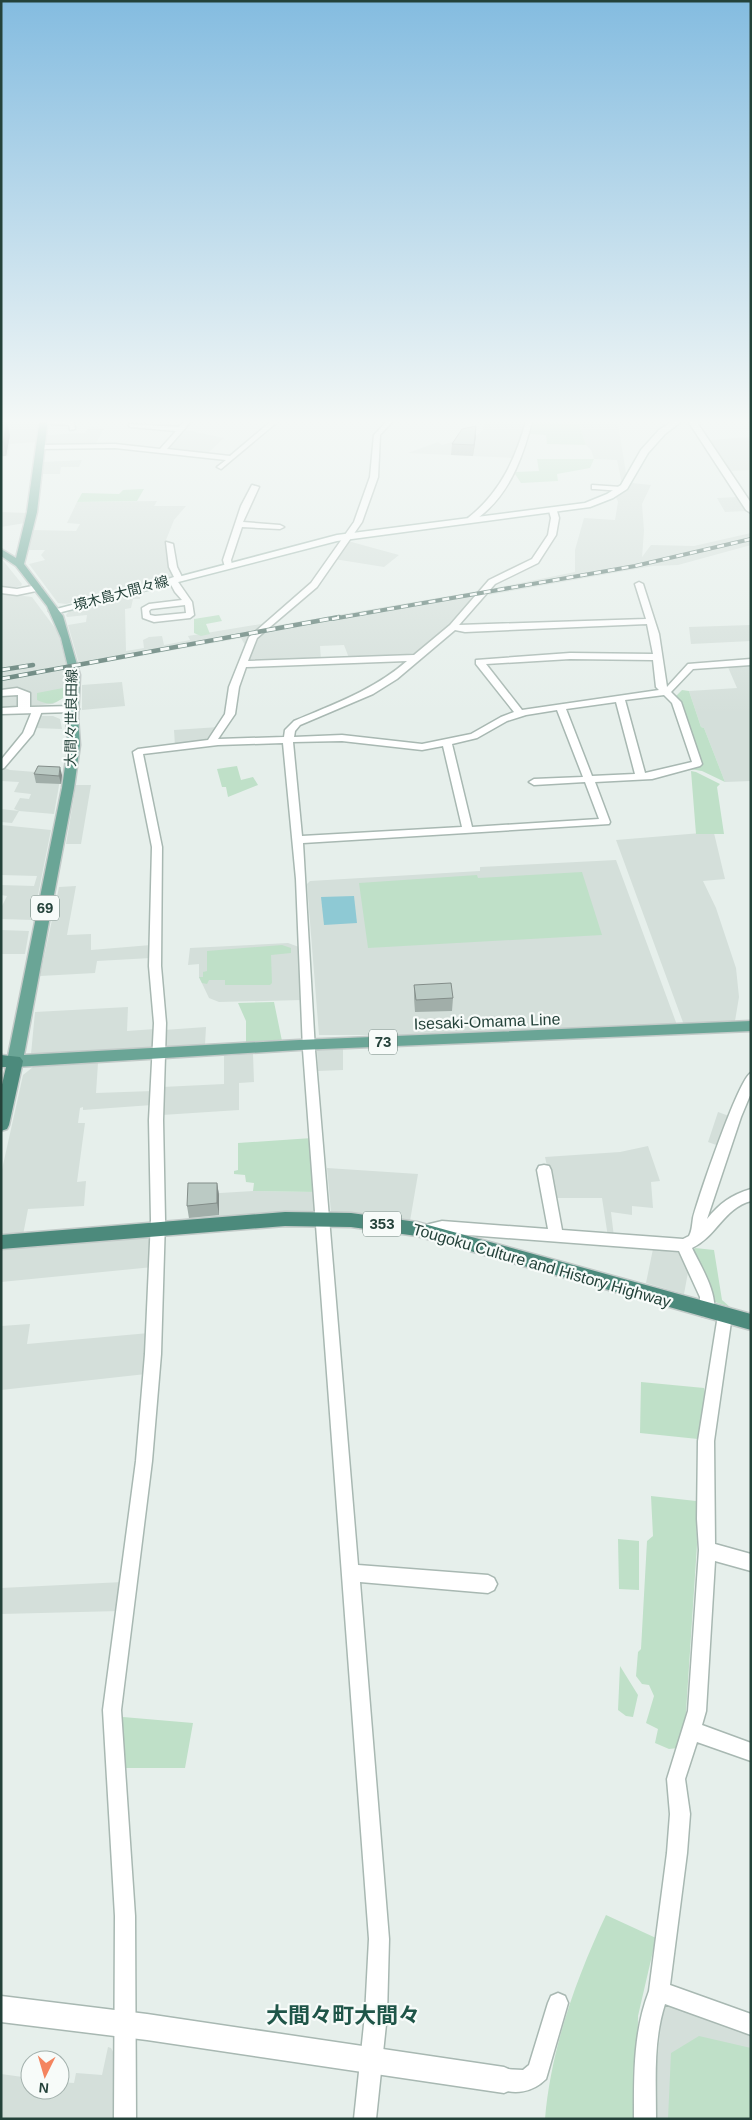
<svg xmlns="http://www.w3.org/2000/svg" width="752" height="2120" font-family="Arial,'Noto Sans JP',sans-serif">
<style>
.built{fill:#d4dfda}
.green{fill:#bfe0c8}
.water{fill:#8ec9d4}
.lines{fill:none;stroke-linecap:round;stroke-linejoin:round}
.minor-casing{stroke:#a8b8b2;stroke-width:3}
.tertiary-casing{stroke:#a8b8b2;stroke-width:3}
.secondary-casing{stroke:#a4bbb3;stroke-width:3}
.primary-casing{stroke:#c2cac8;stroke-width:3}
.trunk-casing{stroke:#c2cac8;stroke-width:3}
.minor{fill:#fff;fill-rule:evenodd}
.tertiary{fill:#fff;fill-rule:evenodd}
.secondary{fill:#fff;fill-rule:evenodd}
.primary{fill:#6aa596;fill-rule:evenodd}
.trunk{fill:#4c8a7c;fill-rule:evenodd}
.rail-far1-casing{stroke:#5f7d75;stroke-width:4}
.rail-casing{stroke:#5f7d75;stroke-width:4.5}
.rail-far1{stroke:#f7fbf9;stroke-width:2.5;stroke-dasharray:7;stroke-linecap:butt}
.rail{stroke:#f7fbf9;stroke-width:3;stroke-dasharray:9;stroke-linecap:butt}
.wall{fill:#a1aea9}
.shaded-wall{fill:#838d89}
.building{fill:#bbcac4;stroke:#838d89}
.labels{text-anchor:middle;stroke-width:4.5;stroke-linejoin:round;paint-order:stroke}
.far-street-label{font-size:14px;fill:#24423a;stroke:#f7fbf9}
.shield{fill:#f7fbf9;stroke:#637a73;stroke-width:1}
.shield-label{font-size:15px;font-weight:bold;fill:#24423a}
.street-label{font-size:16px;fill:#24423a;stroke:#f7fbf9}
.near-quarter-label{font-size:22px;font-weight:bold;fill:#1f5548;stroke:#f7fbf9}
</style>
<rect width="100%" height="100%" fill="#e6efeb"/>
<!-- built -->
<path class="built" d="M40,418l-3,24 -27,2 -2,12 -7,1v-36z
M484,418h43l-12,40 -107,-5 30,-11 4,3 37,-11 4,-5z
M564,418h53l9,55 -4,11 -5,-24 -23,-1 -3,-9 -5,-5 -7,-21 -14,-1z
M89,427l15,1 -9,17h-50l1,-10 39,-2z
M182,429l42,9 -17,16 -41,-5z
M751,437v33l-22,1 -20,-31z
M82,460l-3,7h-18l-1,7h-19l2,-12z
M632,483l19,2 -9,19 2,27 -2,26 9,-12 43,1 57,-13v12l-73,20 -25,1 -165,29 7,-7 80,-16v-22l9,-32 31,2 3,-18 -2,-5z
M738,497l8,14 -21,1 -8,-14z
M157,501l-3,5h32l-12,14 -8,20 7,36 -107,28 -8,-1 -29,-39 16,-4 -4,-5 4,-5h-17l5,-20 43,1 4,-7 -13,-1 10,-21z
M1,512l26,1 -2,10 -24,4z
M348,541l29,8 22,6 -15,12 -50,-8z
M1,558l21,26 -1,2 -8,2 -12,-1z
M141,590l-1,9h-7l-2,9 -6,1 1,42 18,-3 -1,-8 6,-3 13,-1 2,9 26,-5 -2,-4 73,-12 -16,21 -4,-7 -161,29 -12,-42 18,-3 1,-7 -20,2 -1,-2 3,-4 23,-8z
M478,591l-26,33 -36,31 -67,3 -5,-13 -24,1 1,14 -71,3 -4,-2 9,-22 12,-12z
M1,593l31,4 26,35 10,40 -5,14v12l-10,6 -52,4z
M751,625v16l-60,3 -2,-17z
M751,664v117l-26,1 -21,-54 -3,-1 -12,-36 48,-3 -10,-23z
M122,682l3,24 -43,4v-25z
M38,716h15l7,3 2,10 -27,-1z
M219,727l-13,15 -31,4 -1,-16z
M3,767l7,3 51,4 -7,40 -35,-3 -7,12 -11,-1v-13l18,2 -5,-2 6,-11 9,1 2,-5 -17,-2 5,-10 -18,-1z
M76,785h15l-10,59h-15z
M1,825l50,5 -18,90 -32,-1v-11l6,-12 -6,-1v-10l33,1 3,-10 -36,-1z
M701,833h13l11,46 -22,2 13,27 20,60 3,29 -4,24 -51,4 -68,-185z
M616,860l61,165 -275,10h-83l-12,-151 3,-3 170,-10v-4z
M76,886l-9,49 24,-1v16l60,-5v13l-54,3 -2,12 -55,3 19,-89z
M1,930l28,1 -4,23h-24z
M288,943l11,4 3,53 -83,2 -10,-4 -10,-21v-13l-11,1 2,-17z
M128,1007l-1,24 28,-2v19l-124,6 4,-42z
M206,1027l-1,18 -42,2 1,-17z
M343,1049v21l-25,1 -1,-21z
M253,1054l1,28 -15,1v27l-77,5v-28l62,-3v-28z
M98,1063l-2,30 57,-2 -1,14 -69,5v-3l-3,1 -2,15h7l-8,59 9,-1 -2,25 -56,3 -5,26 -22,1v-62l22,-99 10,-8z
M718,1112l11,4 -10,30 -11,-4z
M648,1146l12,35 -9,1 2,26 -21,-2v9l-21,-3 3,25h-6l-6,-39h-48l-9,-41 75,-5z
M327,1168l91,6 -8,47 -79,-9z
M253,1191l63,1 -1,21 -126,8 -1,-26z
M145,1236l8,5v26l-152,15v-34z
M653,1249l24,1 5,4 7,13 -5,27 -38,-11z
M30,1324l-3,20 122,-11 -3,41 -145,16v-64z
M123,1582l-3,29 -119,3v-26z
M674,2005l77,28v86h-94v-57l6,-55z
M108,2047l3,1 6,11 -1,60h-115v-45l29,4v12h30v-8l14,1 2,-10 26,2z"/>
<!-- green -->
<path class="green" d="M532,422l47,2 7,21 -39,-1 -1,-9 -17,-1z
M537,459h57l-4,9 -33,6 1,7 -37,2 -6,-9 1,-2 23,-1z
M144,489l-7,12 -60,1 5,-9 37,1 4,-4z
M219,615l3,6 -16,3 4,10 -9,2 -7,-3v-14z
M63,688v10c-11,7 -15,7 -26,2v-7z
M682,690l7,1 12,36 3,1 21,54 -23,-11 -12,-2 12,-3 -20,-57 -7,-12z
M237,766l4,14 12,-3 5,8 -30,12 -2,-10h-4l-5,-18z
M691,771l5,1 24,12 -3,3 7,47h-28z
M582,872l20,63 -234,13 -9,-65 118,-8 1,3z
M282,945l9,3v5l-20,2 1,28 -2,2h-45v-5h-16l-2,4 -5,-1 -3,-6h4v-5l4,-1v-20z
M274,1002l8,39 -36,2v-22l-8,-18z
M312,1138l4,54 -63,-1 1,-8 -8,-1 -1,-7 -11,-1v-3l4,-1v-27z
M695,1248l19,2 8,50 8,7 -15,-5 -23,-51z
M641,1382l63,6 1,5 -7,46 -58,-6z
M651,1496l45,5 1,44 -12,182 -7,21 -9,1 -14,-6 3,-14 -12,-6 8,-27 -5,-11 -7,-1 -6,-8 2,-24 3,-3 6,-108 6,-5z
M618,1539l21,2v49l-20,-1z
M620,1666l18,29 -5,22 -7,-1 -8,-6z
M123,1717l70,6 -8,45h-62z
M606,1915l50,23 -18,78 -1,103h-92c6,-71 31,-140 61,-204z
M699,2036l52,12v71h-83l3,-66z"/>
<!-- water -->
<path class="water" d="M354,896l3,27 -33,2 -3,-28z"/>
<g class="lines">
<defs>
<path id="minor" d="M188,418h6l-27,31 63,7 45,-38h7l-61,51 -4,-2 9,-7 -111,-12 -75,1 -3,-2 3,-2 75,-1 45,5 16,-18 -45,-4 -2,-1v-2l50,3z
M390,418h6l-16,17 -2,42 -16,45 -45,65 -60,51 -9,23 166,-6 36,-30 39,-45 43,-21 16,-24 3,-17 -2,-7 4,-2 4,2 2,7 -3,17 -18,28 -43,21 -36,41 187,-6 -11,-35 4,-2 4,2 16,50 8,53 21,-23 63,-5v6l-58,4 -22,23 10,10 21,62 -2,2 -48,13 -57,3 15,40 -1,2 -306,19 12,207 43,515 130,10 6,3 3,6 -3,6 -6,3 -128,-11 29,357 -2,76 -11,104h-22l11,-104 4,-76 -66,-889 -7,-171 -13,-136 -65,2 -75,9 19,93 -1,119 5,57 -3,97 2,100 -4,134 -9,107 -31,249 14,206 1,203h-22l1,-203 -12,-206 33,-249 9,-107 6,-134 -2,-100 5,-97 -5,-57 3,-119 -19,-95 5,-3 70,-9 17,-26 4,-27 20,-50 62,-54 43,-61 16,-45 4,-42zM647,624l6,30 -83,-1 -94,7v4l38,48 -13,5 -30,17 -49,10 -80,-9 -48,2 1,-6 5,-6 73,-31 24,-15 58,-49 10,2zM570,659l83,1 3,27 3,3 -137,20 -36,-46zM407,661c-33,29 -73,43 -113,60l-9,9 -1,7 -66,2 17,-25 4,-27 7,-20zM664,695l8,8 20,59 -47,11 -20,-73zM616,702l19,72 -43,2 -26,-67zM557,710l26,67 -49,2 -5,3 5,3 51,-3 14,37 -127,8 -20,-83 25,-6 30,-17 19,-6zM342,741l80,9 21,-4 19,81 -160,9 -9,-94z
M527,418h6c-9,35 -21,71 -49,95 -5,4 -9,9 -16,9v-4c33,-26 48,-60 59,-100z
M43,420l31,2 1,7 -5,1 -1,-5 -28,-2v-2z
M252,485l7,2 -16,35 37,3 4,2 -4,2 -38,-2 -11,33 1,5 -7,2 -2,-7 18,-54z
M592,485l29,2 4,2 -4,2 -26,-2h-3z
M166,542l7,2 4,23 5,10 -6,2 16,23 2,13 -4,3 -36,4 -11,-4 -1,-10 7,-4 33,-4 -7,-8 -7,-13 6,-2 -5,-10zM185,605l1,8 -31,3 -5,-1 -1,-4 2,-2z
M37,708l5,3 -9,23 -29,34 -3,1v-9l22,-27 9,-22z
M751,1073v20l-10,24 -34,102c13,-16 24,-24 44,-30v12c-27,7 -35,36 -59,47 8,17 29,50 20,68l-5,1 -5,-1 -2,-5v-14l-21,-46 -237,-18 -20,4 -5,-2 -2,-4 2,-4 25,-6 106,8 -11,-59 2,-4 5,-1 5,1 2,4 11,60 121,9 6,-3c3,-5 3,-12 4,-18 5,-19 46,-141 58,-145z
M725,1308l5,2 2,5 -18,126 1,103 36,10v17l-36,-10 -9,150 -4,14 49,18v18l-54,-19 -12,37 5,35 -3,39 -17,132 81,29v21l-86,-31c-12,37 -9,77 -9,115h-22c0,-44 -1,-86 15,-128l18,-138 3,-39 -3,-35 21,-68 11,-161 -2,-31 1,-78 20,-126 2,-5z
M558,1993l7,3 3,7 -22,76c-14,14 -32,16 -50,9l-3,-8 3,-8 8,-3 19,1 6,-5 19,-62 3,-7z"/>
<path id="tertiary" d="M686,418h8l57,85v10l-5,-3z
M37,585l5,3 -1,2 -24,5 -16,-2v-6l16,2z
M17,688l13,5v14l43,-1 6,3 -6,3 -72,2v-6l17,-1v-12l-17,1v-6z
M1,1996l146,18 357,53 9,4 4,9 -4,9 -9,4 -357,-53 -146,-18z"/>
<path id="secondary" d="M677,418h9l-21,16 -17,19 -21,36 -14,9 -23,9 -253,34 -283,73 -5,-3 288,-76 248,-32 22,-9 14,-9 20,-35 18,-20z"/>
<path id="primary" d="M40,418h8l-11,94 -13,52 39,52 17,59 -2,42 2,28 -6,43 -50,267 275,-15 452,-19v10l-452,19 -284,17 -5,-2 -3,-4 55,-273 6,-43 -2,-28 4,-42 -9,-37 -14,-32 -31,-40 -15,-10v-7l15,9 11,-46z"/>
<path id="trunk" d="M1,1055l19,2 3,4 -14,64 -2,4 -6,2v-42l5,-22h-5z
M285,1212l66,1 66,9 334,92v16l-334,-94 -66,-9 -66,-1 -284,23v-14z"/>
</defs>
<!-- minor casing -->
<use href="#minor" class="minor-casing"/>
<!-- tertiary casing -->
<use href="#tertiary" class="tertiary-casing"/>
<!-- secondary casing -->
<use href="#secondary" class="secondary-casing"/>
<!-- primary casing -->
<use href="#primary" class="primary-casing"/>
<!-- trunk casing -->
<use href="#trunk" class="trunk-casing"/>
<!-- minor -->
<use href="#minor" class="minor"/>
<!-- tertiary -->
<use href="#tertiary" class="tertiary"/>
<!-- secondary -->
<use href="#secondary" class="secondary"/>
<!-- primary -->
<use href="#primary" class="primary"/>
<!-- trunk -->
<use href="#trunk" class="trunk"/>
<defs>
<path id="rail-far1" d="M332,619l303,-53 116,-27"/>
<path id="rail" d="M1,670l32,-5
M1,679l338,-62"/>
</defs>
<!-- rail-far1 casing -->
<use href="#rail-far1" class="rail-far1-casing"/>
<!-- rail casing -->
<use href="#rail" class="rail-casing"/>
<!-- rail-far1 -->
<use href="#rail-far1" class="rail-far1"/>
<!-- rail -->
<use href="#rail" class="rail"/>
</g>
<!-- wall -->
<path class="wall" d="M1,422l9,13 -4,21h-5z
M476,436l-3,20 -22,-1 1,-11z
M34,774l28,1 -1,9 -25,-1z
M414,985l39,13 -1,13 -37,1 -1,-14z
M217,1183l2,12v20l-30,3 -2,-12z"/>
<!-- shaded-wall -->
<path class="shaded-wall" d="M7,422l3,13 -4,21 -3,-14z
M476,426v10l-3,20 1,-11z
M60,767l2,8 -1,9 -2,-8z
M217,1183l2,12v20l-2,-12z"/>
<!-- building -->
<path class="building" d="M1,422h6l-4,20h-2z
M476,426l-2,19 -22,-1 10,-15z
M38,766l22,1 -1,9 -25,-2z
M451,983l2,15 -37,2 -2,-15z
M188,1183h29v20l-30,3z"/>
<!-- sky -->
<linearGradient id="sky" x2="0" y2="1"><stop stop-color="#84bce0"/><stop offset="0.59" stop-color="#f4f8f6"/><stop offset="1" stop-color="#f4f8f6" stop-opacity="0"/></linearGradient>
<rect width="752" height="714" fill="url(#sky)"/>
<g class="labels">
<!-- far-street labels -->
<g class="far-street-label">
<text transform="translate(121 593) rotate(-15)" y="5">境木島大間々線</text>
<text transform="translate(71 718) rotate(-89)" y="5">大間々世良田線</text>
</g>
<!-- shield labels -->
<g class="shield">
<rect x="31" y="895.5" width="28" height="25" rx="4"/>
<rect x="369" y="1029.5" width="28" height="25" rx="4"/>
<rect x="363" y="1211.5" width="38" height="25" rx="4"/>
</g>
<g class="shield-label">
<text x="45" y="913">69</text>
<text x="383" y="1047">73</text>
<text x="382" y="1229">353</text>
</g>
<!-- street labels -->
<g class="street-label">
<text transform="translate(487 1021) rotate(-2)" y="6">Isesaki-Omama Line</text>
<text transform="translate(542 1265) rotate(16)" y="6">Tougoku Culture and History Highway</text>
</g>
<!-- near-quarter labels -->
<g class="near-quarter-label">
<text x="343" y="2023">大間々町大間々</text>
</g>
</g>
<!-- border -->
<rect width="752" height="2120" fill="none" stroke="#24423a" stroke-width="5"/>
<!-- north arrow -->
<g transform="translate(45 2075) rotate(185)"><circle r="24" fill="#f7fbf9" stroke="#a3b1ad"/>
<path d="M0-4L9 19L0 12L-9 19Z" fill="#f4845f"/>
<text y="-8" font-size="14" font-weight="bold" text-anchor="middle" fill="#24423a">N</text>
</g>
</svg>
